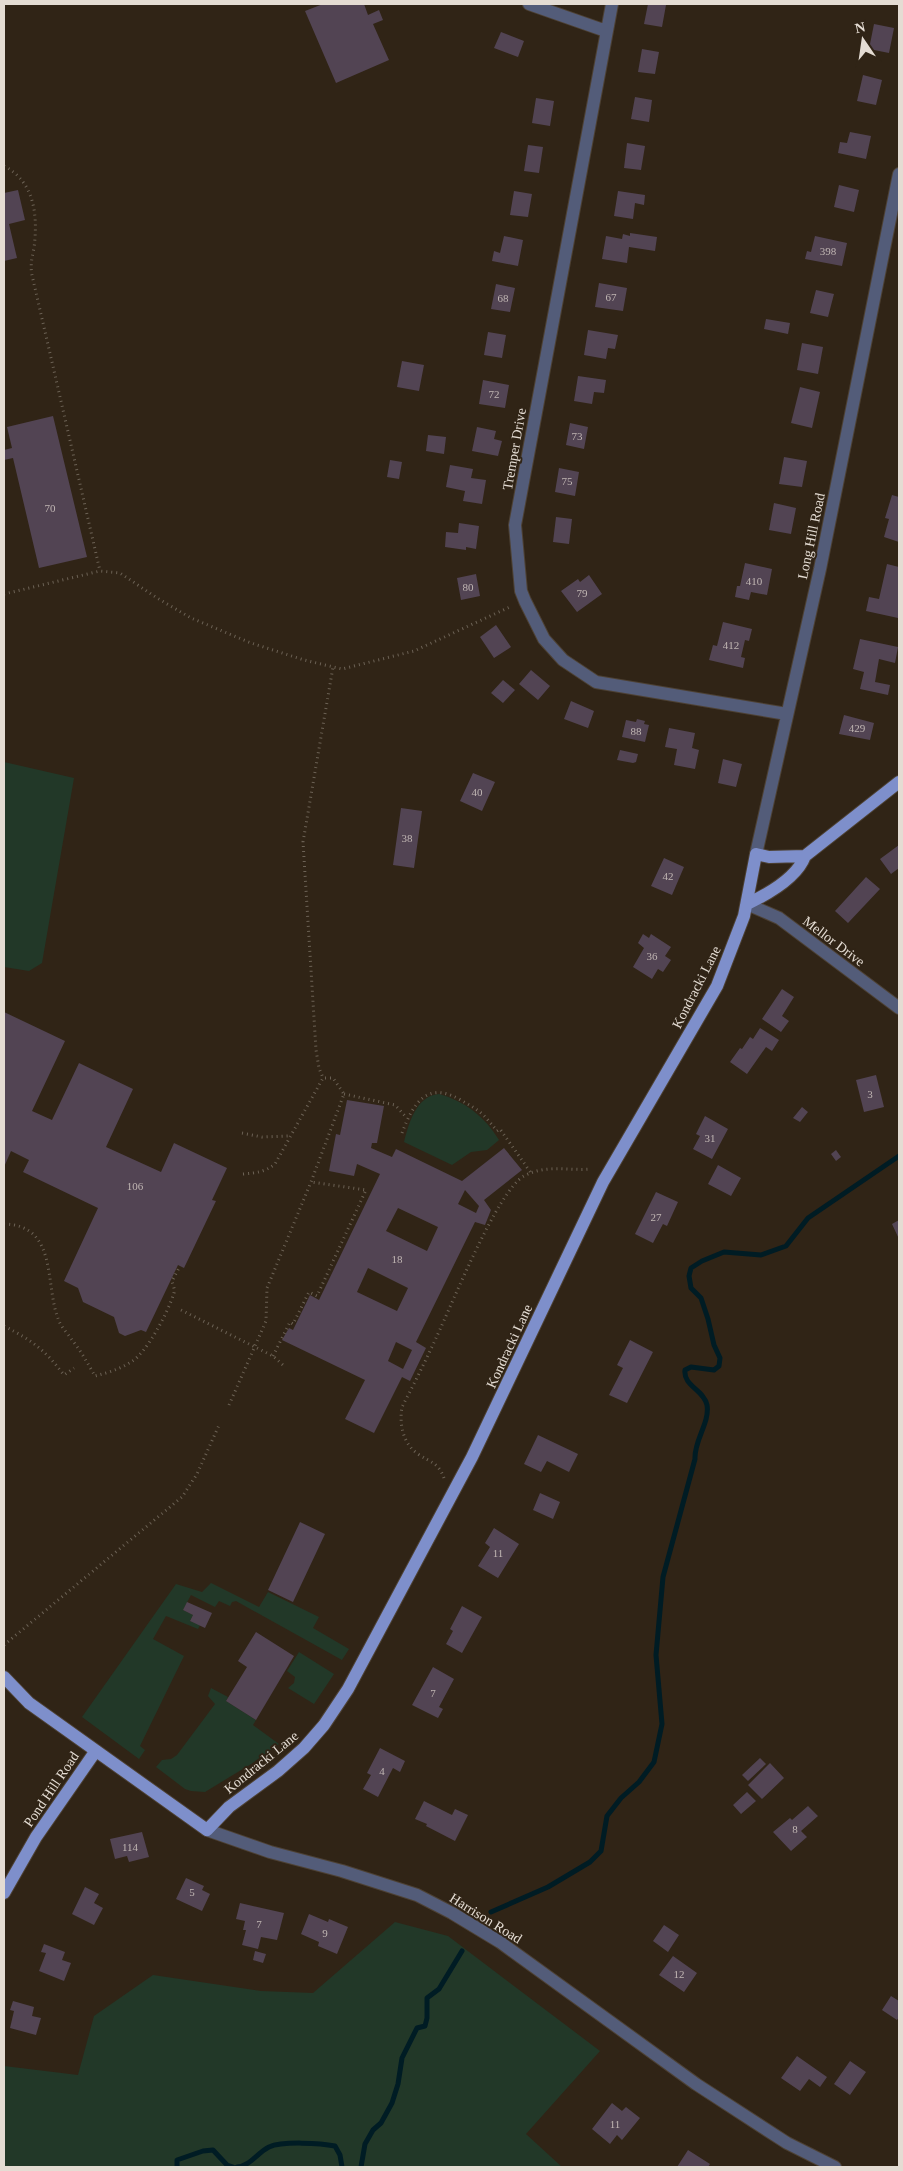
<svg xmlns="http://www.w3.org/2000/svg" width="903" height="2171" font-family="'Times New Roman',serif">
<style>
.green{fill:#223828}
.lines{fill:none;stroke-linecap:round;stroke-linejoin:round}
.stream{stroke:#001c24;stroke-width:5}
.building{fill:#524453;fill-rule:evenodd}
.minor-casing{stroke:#4d4134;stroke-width:14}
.major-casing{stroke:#4d4134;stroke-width:14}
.path{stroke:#6c6255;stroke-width:3;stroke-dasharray:1 4;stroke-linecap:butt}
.minor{stroke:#535c79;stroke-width:12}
.major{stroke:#7e8fcb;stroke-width:12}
.labels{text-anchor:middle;stroke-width:4;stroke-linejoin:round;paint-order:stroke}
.number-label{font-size:11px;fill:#c0b6b3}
.street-label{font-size:14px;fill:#e4dcd3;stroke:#302416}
</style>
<rect width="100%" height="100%" fill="#302416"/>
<!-- green -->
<path class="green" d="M4,762l70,16 -32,185 -13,8 -25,-4z
M439,1094c26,7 46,23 60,46l-12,10 -16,2 -19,13 -48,-23c5,-19 12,-46 35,-48z
M211,1583l48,24 9,-15 51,25 -6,11 36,21 -7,11 -106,-59 -4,1 -2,4 -11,-5 -4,6 -24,-12 -8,15 10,5 -3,6 10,4 -2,4 -32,-13 -13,23 31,17 -44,90 5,4 -6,9 -57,-42 94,-133 26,8z
M299,1652l35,22 -20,30 -26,-16 6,-5 1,-6 -8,-6z
M211,1688l17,9 -2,4 30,19 -3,5 26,19 -28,20 -46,28 -14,-1 -6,-2 -29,-22 6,-7 9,-1 6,-4 38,-51 -7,-8z
M395,1922l53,14 152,115 -74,83 36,33h-558v-101l74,9 16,-59 59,-41 108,16 52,2z"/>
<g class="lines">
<!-- stream -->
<path class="stream" d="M491,1912l57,-25 42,-25 11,-11 6,-35 14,-18 18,-16 15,-20 8,-38 -6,-69 7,-78 32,-118c-1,-19 15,-36 12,-54 -3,-15 -24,-19 -22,-35l6,-3 23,3 5,-4 1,-8 -6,-13 -6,-26 -7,-21 -10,-10 -2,-12 2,-8 11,-7 22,-9 37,3 25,-9 22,-28 91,-62
M177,2167v-7l26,-9 10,-1 14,15 6,2
M237,2167c13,-1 20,-14 32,-20 13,-6 52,-4 66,-1l5,9 2,12
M361,2167l4,-23 8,-14 8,-7 11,-20 6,-19 4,-26 15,-30 8,-2 2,-8v-20l12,-9 23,-38"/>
</g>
<!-- building -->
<path class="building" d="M323,4h41l4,11 11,-5 4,10 -10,4 16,36 -53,23 -31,-72z
M648,4l18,1 -4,22 -18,-3z
M874,24l20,4 -5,25 -20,-4z
M501,32l23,9 -6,16 -24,-9z
M642,49l17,3 -4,22 -17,-2z
M863,75l19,5 -6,25 -19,-4z
M635,97l17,3 -3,22 -18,-3z
M536,98l18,3 -4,25 -18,-3z
M850,132l21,4 -5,23 -28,-6 2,-11 7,1z
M627,143l18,3 -4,24 -17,-2z
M528,145l15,2 -4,26 -15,-2z
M839,185l20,5 -5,22 -20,-5z
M18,190l7,30 -16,4 8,34 -13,3v-68z
M514,191l18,3 -4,23 -18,-2z
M618,191l27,4 -1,10 -9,-2 -2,16 -19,-3z
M630,233l27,4 -2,14 -26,-4 -2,16 -25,-4 4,-23 16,3 1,-5 7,2z
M504,236l19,4 -5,26 -26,-5 2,-10 6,2z
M815,236l32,7 -5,23 -37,-7 2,-8 4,1z
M599,283l28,5 -4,23 -28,-4z
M496,284l19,4 -5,24 -19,-3z
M816,290l18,4 -6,23 -18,-4z
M766,319l24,4 -2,11 -24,-5z
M588,330l30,5 -3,14 -7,-1 -2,11 -22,-4z
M488,332l18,3 -4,23 -18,-3z
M802,343l21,4 -5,27 -21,-4z
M402,361l22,4 -5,26 -22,-4z
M578,376l28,4 -2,13 -10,-1 -2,12 -18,-3z
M483,380l26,5 -4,23 -26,-4z
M800,387l20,5 -8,36 -21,-5z
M53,416l34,141 -48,11 -26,-110 -9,2v-10l8,-2 -5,-21z
M570,423l18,4 -4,22 -18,-4z
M477,427l19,4 -2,8 8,2 -4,15 -26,-5z
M428,435l18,2 -2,17 -18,-3z
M784,457l23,4 -5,26 -23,-3z
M390,460l12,2 -3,17 -12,-2z
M450,465l23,4 -2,9 15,2 -4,24 -19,-3 2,-10 -19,-4z
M559,468l20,4 -4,24 -20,-4z
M892,495l7,2v45l-15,-5 5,-18 -4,-1z
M774,503l22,5 -5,26 -22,-4z
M556,517l16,2 -3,25 -16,-2z
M459,523l20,3 -3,23 -10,-2v3l-21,-3 1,-15 12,1z
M745,563l27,6 -5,26 -16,-3 -2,8 -14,-3 2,-11h3z
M887,564l12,3 -1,51 -32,-7 3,-14 10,2z
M476,574l4,22 -19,4 -4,-22z
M589,575l13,19 -25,18 -16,-21 17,-12 2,3z
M723,622l29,7 -3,12 -4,-1 -4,17 4,1 -2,10 -34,-8 4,-15 4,1z
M496,625l15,22 -17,11 -14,-21z
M860,639l38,8 -3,16 -16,-4 -4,23 15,3 -2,10 -28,-6 4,-17 -11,-3z
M531,670l19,16 -12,14 -19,-16z
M503,680l12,10 -12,13 -12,-10z
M571,701l23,10 -6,17 -24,-9z
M844,715l30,8 -4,17 -31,-6z
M637,719l8,2 -1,3 5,1 -4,17 -23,-5 4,-17 10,2z
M669,728l26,5 -3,15 7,2 -4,19 -21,-4 3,-16 -12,-2z
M620,750l18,4 -2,8 -3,1 -16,-3z
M723,759l19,5 -6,23 -18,-4z
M473,773l22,9 -13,29 -22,-10z
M401,808l21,3 -8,57 -21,-3z
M899,845v23l-8,6 -11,-15z
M664,858l20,9 -12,28 -21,-9z
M866,877l14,12 -32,34 -13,-12z
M643,934l6,4 2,-4 20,13 -6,9 6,4 -8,12 -5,-3 -6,10 -19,-12 11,-19 -6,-5z
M782,989l12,8 -12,19 7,5 -8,11 -19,-13z
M4,1012l61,29 -33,70 20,9 27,-57 54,26 -27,58 55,25 13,-29 53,25 -15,32 4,1 -32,67 -6,-3 -32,67 -5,-2 -16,6 -6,-3 -5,-16 -31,-15 -5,-14 -14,-7 34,-73 -75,-36 6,-12 -18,-9 -7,16z
M760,1028l19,12 -7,11 -6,-4 -19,27 -17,-12 10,-14 2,1 8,-12 3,2z
M876,1075l8,32 -20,5 -8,-32z
M347,1100l37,6 -7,37h-5l-1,5 21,9 4,-8 66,32 42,-33 18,22 -38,30 7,10 -6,15 -10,-3 -59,120 10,6 -16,33 -8,-4 -28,56 -29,-14 20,-39 -83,-40 7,-12 4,2 17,-35 9,5 61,-126 -23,-10 -3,12 -25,-5 7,-37 4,1zM465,1190l14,16 -3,7 -18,-9zM398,1208l40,19 -11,24 -41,-20zM368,1268l40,20 -11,23 -40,-19zM396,1342l16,8 -9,19 -15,-8z
M802,1107l6,5 -8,10 -7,-4z
M705,1116l23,13 -16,30 -19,-10 7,-13 -4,-2z
M836,1150l5,7 -5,4 -5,-7z
M718,1165l23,13 -10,18 -23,-12z
M656,1192l22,10 -11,24 -4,-2 -10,19 -18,-9z
M899,1220v19l-7,-15z
M630,1340l23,12 -26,51 -18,-8 14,-27 -6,-3z
M538,1435l40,19 -9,18 -22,-11 -6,11 -17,-8z
M540,1493l20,9 -7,17 -20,-9z
M300,1522l25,12 -32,68 -25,-12z
M494,1528l25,16 -21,34 -20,-12 12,-19 -5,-4z
M187,1602l25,11 -7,15 -15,-7 3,-6 -10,-5z
M462,1606l20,11 -20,36 -16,-9 7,-13 -3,-2z
M256,1632l38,24 -38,64 -30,-19 21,-34 -9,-6z
M433,1667l21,12 -15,28 4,2 -5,9 -26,-13z
M380,1748l25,13 -5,11 -7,-4 -15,29 -15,-8 8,-14 -4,-2z
M760,1758l6,6 -18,17 -6,-6z
M770,1763l14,15 -22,21 -14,-14z
M747,1792l9,9 -15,13 -8,-9z
M424,1801l28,14 3,-6 13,6 -13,26 -29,-15 1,-2 -12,-5z
M808,1806l10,10 -17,15 6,6 -16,14 -18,-19 17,-14 2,2z
M142,1832l7,25 -20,5 -2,-6 -12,3 -5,-20z
M186,1878l18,8 -2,4 8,4 -8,17 -26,-12z
M85,1887l14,7 -5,9 9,5 -9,17 -22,-11z
M240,1903l44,10 -7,27 -16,-3 -3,12 -16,-4 4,-15h-3l2,-9 -9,-2z
M309,1914l19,8 1,-3 19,8 -11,27 -19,-8 1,-4 -18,-8z
M664,1925l15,10 -11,17 -15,-11z
M44,1944l21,8 -3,8 9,3 -7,18 -25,-10 7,-18 -5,-1z
M255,1951l11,3 -3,9 -10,-3z
M673,1956l24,17 -13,19 -25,-17z
M891,1996l8,5v16l-2,3 -15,-10z
M13,2001l21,6 -2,9 9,2 -5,17 -26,-7 4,-17 -4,-1z
M797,2056l30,21 -7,10 -11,-8 -9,12 -19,-13z
M850,2061l16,11 -16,23 -16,-11z
M612,2103l10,8 4,-4 14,11 -18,22 -5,-5 -7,9 -18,-15z
M688,2150l22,14 -2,3h-31z"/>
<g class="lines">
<defs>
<path id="minor" d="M529,4l77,27
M612,4l-97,521 6,66 4,10 19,38 19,21 33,22 191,32
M756,854l64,-285 79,-395
M747,904l32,14 120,90
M207,1830l63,22 72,19 75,24 35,18 48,29 196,142 91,59 48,24"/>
<path id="major" d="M747,904c19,-9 50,-26 58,-48l94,-74
M4,1677l25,26 178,127 22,-23 49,-36 26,-23 20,-23 24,-36 124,-232 131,-275 114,-196 27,-70 12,-62 13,3 36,-1
M4,1893l32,-56 59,-85"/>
</defs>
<!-- minor casing -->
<use href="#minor" class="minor-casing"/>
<!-- major casing -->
<use href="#major" class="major-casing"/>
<!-- path -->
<path class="path" d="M4,166c31,16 34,50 30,82 -2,10 -4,17 -2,27l68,296
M4,594l96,-23 20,2 37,25 34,20 60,25 53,17 38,9 72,-18 98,-45
M344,1094l51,11 12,13
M242,1133l20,4 27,-1
M402,1133c11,-29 24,-52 57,-34 21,12 23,13 38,32l3,-2 31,44
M243,1174c13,-1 22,-2 32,-10l48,-86 -4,-10 -3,-18 -13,-208 30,-175
M4,1224c55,1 40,62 55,97 3,7 9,13 13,19 9,11 16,24 23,36 12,-3 25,-7 36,-14 16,-9 38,-52 43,-69 1,-4 -1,-8 -2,-12l8,-15
M181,1310l92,46 10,9
M4,1326c29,15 40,23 60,49l10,-7
M273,1356l17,-34 3,2 16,-32 8,4 49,-106 -55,-8
M229,1405l37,-84 1,-33 44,-106 33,-88 -11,-16h-10
M444,1478c-6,-16 -13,-15 -26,-24 -15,-10 -19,-30 -16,-47 12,-23 24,-47 35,-71 15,-32 61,-146 87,-160 22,-12 44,-5 67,-7
M4,1645l178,-148 15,-23 23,-51"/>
<!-- minor -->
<use href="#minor" class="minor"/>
<!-- major -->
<use href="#major" class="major"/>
</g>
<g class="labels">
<!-- number labels -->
<g class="number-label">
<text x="828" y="255">398</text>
<text x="611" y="301">67</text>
<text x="503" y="302">68</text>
<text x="494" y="398">72</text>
<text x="577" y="440">73</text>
<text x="567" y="485">75</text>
<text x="50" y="512">70</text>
<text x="754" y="585">410</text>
<text x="468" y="591">80</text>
<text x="582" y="597">79</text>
<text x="731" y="649">412</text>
<text x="857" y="732">429</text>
<text x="636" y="735">88</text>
<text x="477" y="796">40</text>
<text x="407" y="842">38</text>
<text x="668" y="880">42</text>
<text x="652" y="960">36</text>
<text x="870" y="1098">3</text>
<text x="710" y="1142">31</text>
<text x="135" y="1190">106</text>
<text x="656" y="1221">27</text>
<text x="397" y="1263">18</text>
<text x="498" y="1557">11</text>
<text x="433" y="1697">7</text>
<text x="382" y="1775">4</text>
<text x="795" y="1833">8</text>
<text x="130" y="1851">114</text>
<text x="192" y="1896">5</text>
<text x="259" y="1928">7</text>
<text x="325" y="1937">9</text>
<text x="679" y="1978">12</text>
<text x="615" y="2128">11</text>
</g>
<!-- street labels -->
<g class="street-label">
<text transform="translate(514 449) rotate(-80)" y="5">Tremper Drive</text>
<text transform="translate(811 536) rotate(-78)" y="5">Long Hill Road</text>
<text transform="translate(834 941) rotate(37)" y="5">Mellor Drive</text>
<text transform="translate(696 987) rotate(-63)" y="5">Kondracki Lane</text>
<text transform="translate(509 1346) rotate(-65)" y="5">Kondracki Lane</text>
<text transform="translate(261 1762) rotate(-39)" y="5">Kondracki Lane</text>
<text transform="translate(51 1789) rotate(-56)" y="5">Pond Hill Road</text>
<text transform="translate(486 1918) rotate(32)" y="5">Harrison Road</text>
</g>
</g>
<!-- border -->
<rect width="903" height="2171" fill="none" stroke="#e4dcd3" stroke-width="10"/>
<!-- north arrow -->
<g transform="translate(863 40) rotate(347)" stroke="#302416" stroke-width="4" paint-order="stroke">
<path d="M0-4L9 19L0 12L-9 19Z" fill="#e4dcd3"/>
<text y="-8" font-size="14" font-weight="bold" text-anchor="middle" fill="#e4dcd3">N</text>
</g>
</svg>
